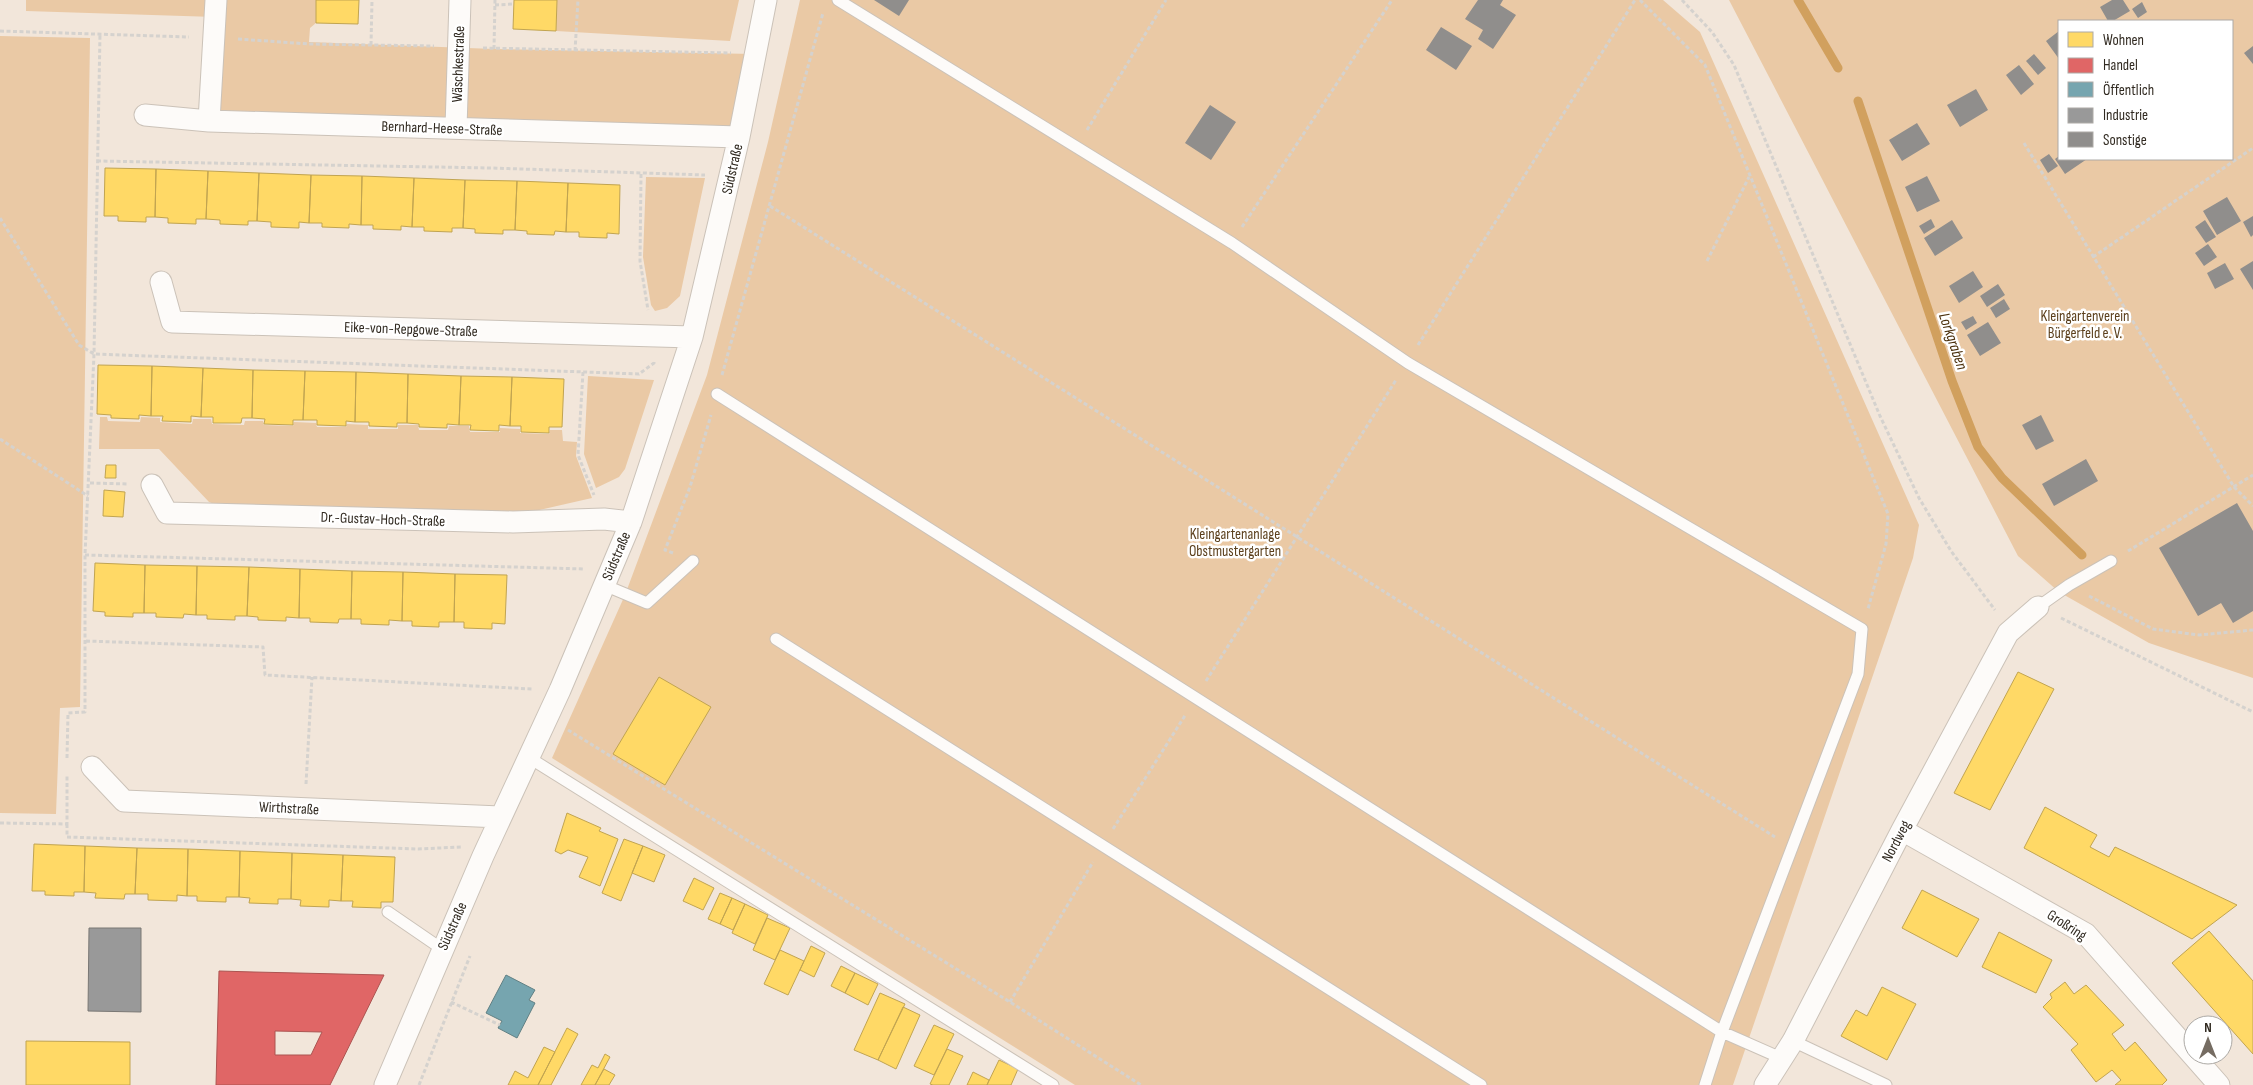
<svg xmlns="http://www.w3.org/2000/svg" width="2253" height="1085" font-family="'Sofia Sans Condensed',sans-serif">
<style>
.green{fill:#eac9a5;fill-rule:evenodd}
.homes{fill:#ffd966;stroke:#c1a451}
.shops{fill:#e06666;stroke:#ac5451;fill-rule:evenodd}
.public{fill:#76a5af;stroke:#618084}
.industry{fill:#999;stroke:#7a7875}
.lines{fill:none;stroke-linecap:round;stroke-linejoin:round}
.stream{stroke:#d1a05e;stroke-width:9}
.building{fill:#908e8c}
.lane-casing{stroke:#cbc2b8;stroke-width:13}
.street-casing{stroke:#cbc2b8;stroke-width:23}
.path{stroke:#d5d2ce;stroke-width:3;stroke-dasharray:4 2.5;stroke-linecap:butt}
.lane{stroke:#fdfbf9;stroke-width:11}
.street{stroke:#fdfbf9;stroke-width:21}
.labels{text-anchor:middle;stroke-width:5;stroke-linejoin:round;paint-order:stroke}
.street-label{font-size:15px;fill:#312a21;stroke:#fff}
.park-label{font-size:15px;fill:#5c401d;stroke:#fff}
.water-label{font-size:16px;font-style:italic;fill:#4c310d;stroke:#fff}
</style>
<rect width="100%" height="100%" fill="#f2e6da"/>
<!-- green -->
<path class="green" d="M26,0h290v23l-6,5 -1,14 185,7 260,5 -15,83 -530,-16 6,-104 -189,-6z
M557,0h182l-9,41 -174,-10z
M800,0h863l37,32 219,493 -6,33 -180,527h-658l-523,-327 73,-163 82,-220 61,-233z
M1729,0h524v678l-104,-35 -90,-51 -41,-36zM2059,21h173v138h-173z
M0,36l90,2 -10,669 -20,1 -4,106 -56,-1z
M646,177l59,1 -25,118 -13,12 -12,3 -4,-6 -8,-48z
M588,376l66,4 -29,89 -6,8 -23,11 -12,-34z
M100,417h7l1,4 32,1 1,-5 19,1v4l32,2 1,-5h18l1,5 32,1 1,-4h18l1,4 29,1 1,-4 22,1 1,4h29l1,-3 21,1v4h30v-4h20l1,5h29l1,-4h20l1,6h30v-4l20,1v4l29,1 1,-4h12l1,11 14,1 -1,14 16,42 -79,18 -296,-11 -8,-3 -50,-53h-60z"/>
<!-- homes -->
<path class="homes" d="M316,0h43l-1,24 -42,-1z
M514,0h43l-1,31 -43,-2z
M105,168l51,1 -1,48h-9v5l-28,-1v-5h-14z
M156,169l52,2 -2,48h-10v5l-28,-1v-5l-13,-1z
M208,171l51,2 -2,48h-9v4l-28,-1v-4l-14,-1z
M259,173l52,2 -2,48 -10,-1v6l-28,-1v-5l-14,-1z
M311,175l51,1 -1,49 -12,-1v4l-27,-1v-4h-13z
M362,176l52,2 -2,49 -11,-1v4l-28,-1v-4h-12z
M414,178l51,2 -2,48h-11v4l-28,-1v-4h-12z
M465,180l52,1 -2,49h-12v4l-28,-1v-4l-12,-1z
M517,181l51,2 -2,49 -11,-1 -1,4 -27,-1v-3l-12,-1z
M568,183l52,2 -1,49 -12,-1v5l-28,-1v-5h-13z
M98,365l54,1 -1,50 -12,-1v4l-28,-1v-3l-14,-1z
M152,366l51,2 -2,49 -10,-1v6l-29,-1 1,-5h-12z
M203,368l50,2 -1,48h-10l-1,5h-28v-6h-12z
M253,370l52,1 -2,49h-10v5l-29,-1 1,-5 -13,-1z
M305,371l51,1 -1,50 -9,-1v5l-29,-1v-5h-14z
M356,372l52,2 -1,49h-10v4l-28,-1v-4h-14z
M408,374l53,2 -2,49 -12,-1v4l-28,-1v-3l-12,-1z
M461,376l51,1 -2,49 -11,-1v6l-29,-1 1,-5h-12z
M512,377l52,2 -2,48h-13v6l-28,-1v-6h-11z
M106,465h10v13h-11z
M104,490l21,2 -2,25 -20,-1z
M95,563l50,2 -1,48h-11v4l-28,-1v-4l-12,-1z
M145,565l52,1 -1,49 -12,-1 -1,4 -27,-1v-4h-12z
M197,566l52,1 -2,49h-12v4l-28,-1v-4h-11z
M249,567l51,2 -1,49 -13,-1v4l-28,-1v-3l-11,-1z
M300,569l52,2 -1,48h-12l-1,4 -28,-1v-4h-11z
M352,571l51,1 -1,49 -13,-1v5l-28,-1v-5h-10z
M403,572l52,2 -1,48h-15v5l-27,-1v-5h-10z
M455,574l52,1 -2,49 -13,-1v6l-28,-1v-6h-10z
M2018,672l36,17 -64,121 -36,-17z
M659,677l52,30 -46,78 -52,-31z
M2045,807l52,28 -7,12 19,10 6,-10 122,58 -45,34 -168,-91z
M567,813l34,15 -2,3 19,8 -18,47 -21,-9 9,-20 -20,-7 -7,4 -6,-3z
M624,839l19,7 -22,55 -19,-8z
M34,844l51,2 -1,46h-10v4l-29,-1v-4h-13z
M85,846l52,2 -2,46h-10l-1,5 -29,-1 1,-5 -12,-1z
M643,846l22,9 -11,27 -22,-9z
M137,848l51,1 -1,47 -10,-1v6l-29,-1v-6h-13z
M188,849l52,2 -1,46h-13v5l-29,-1v-5h-10z
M240,851l52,2 -1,46h-13v5l-29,-1 1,-5 -11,-1z
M292,853l51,2 -2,46 -12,-1v7l-29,-1 1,-6 -10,-1z
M343,855l52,2 -2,45h-12v6l-29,-1 1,-6h-12z
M694,878l20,10 -11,22 -20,-9z
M1922,890l57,29 -22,38 -55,-29z
M720,893l12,5 -12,26 -12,-5z
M732,898l13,6 -12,26 -13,-6z
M745,904l23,11 -13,29 -23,-11z
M767,918l23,10 -15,32 -22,-10z
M2209,931l44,50v73l-81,-91z
M1999,932l53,28 -16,33 -54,-26z
M811,946l14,7 -11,24 -14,-7z
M780,950l24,11 -16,34 -24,-11z
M841,966l14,7 -10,20 -14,-7z
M855,973l23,11 -10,21 -23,-12z
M2065,982l9,12 12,-9 38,40 -12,9 13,17 10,-9 32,38 -5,5h-47l6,-5 -9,-10 -16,12 -25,-32 7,-6 -35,-37 9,-9 -2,-4z
M1882,987l34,17 -29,56 -46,-24 15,-26 11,6z
M880,993l25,11 -27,56 -24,-10z
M903,1007l17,8 -24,54 -18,-9z
M934,1025l20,9 -20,41 -20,-9z
M567,1028l11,6 -27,51h-13z
M26,1041l104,1v43h-104z
M544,1047l11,5 -17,33h-30l7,-14 13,7z
M947,1049l16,7 -14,29h-16l-3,-1z
M605,1054l5,3 -15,28h-14l11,-20 6,3z
M999,1060l19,9 -7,16h-24z
M604,1069l11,6 -6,10h-14z
M973,1072l16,8 -2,5h-20z"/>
<!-- shops -->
<path class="shops" d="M219,971l35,1 130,3 -54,110h-114zM275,1031l47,1 -11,23h-36z"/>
<!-- public -->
<path class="public" d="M506,975l29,15 -6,10 6,3 -18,35 -19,-10 4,-7 -16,-8z"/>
<!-- industry -->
<path class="industry" d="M89,928h52v84l-53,-1z"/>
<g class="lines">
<!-- stream -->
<path class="stream" d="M1798,0l40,68
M1858,101l94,280 26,66 24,31 80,77"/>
</g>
<!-- building -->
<path class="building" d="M874,0h35l-10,16z
M1478,0h25l-3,5 16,10 -23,34 -15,-10 5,-9 -18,-11z
M2112,0h11l7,11 -17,10h-5l-8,-14z
M2142,2l5,10 -9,6 -6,-9z
M1441,27l31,19 -16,24 -30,-20z
M2059,31v28l-13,-18z
M2253,46v18l-9,-11z
M2034,54l12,14 -8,7 -12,-14z
M2019,65l15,19 -13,11 -15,-20z
M1976,89l12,21 -28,17 -13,-22z
M1210,105l26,17 -25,38 -26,-17z
M1917,123l13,21 -28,17 -13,-21z
M2049,154l9,12 -10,7 -8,-13z
M2059,156v3h28l-22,15 -10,-15z
M1927,176l13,25 -23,11 -12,-25z
M2227,197l14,24 -24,14 -14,-24z
M2253,216v19l-2,2 -8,-15z
M1931,219l4,8 -11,7 -5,-8z
M1952,220l11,18 -28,18 -11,-18z
M2205,220l11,17 -10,6 -11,-16z
M2208,244l9,13 -13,9 -9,-13z
M2253,261v29l-13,-21z
M2225,263l9,16 -19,10 -8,-16z
M1973,271l10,16 -24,16 -10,-17z
M1998,284l7,11 -18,12 -7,-11z
M2004,299l6,10 -14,9 -6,-10z
M1973,316l4,7 -11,7 -5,-8z
M1988,322l13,21 -21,13 -13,-21z
M2041,415l13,26 -18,9 -14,-25z
M2086,459l12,22 -44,25 -12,-22z
M2237,503l16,28v80l-20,12 -12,-20 -23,13 -39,-68z"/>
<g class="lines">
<defs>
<path id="lane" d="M717,394l1005,638 136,-358 4,-45 -454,-266 -176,-120 -394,-243
M604,585l43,18 46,-42
M2038,607l31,-22 42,-24
M776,639l705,446
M528,757l525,328
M388,912l54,37
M1793,1041l93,44
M1705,1085l17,-53 59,26"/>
<path id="street" d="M145,115l64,6 530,16
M209,121l7,-121
M456,128l4,-128
M161,282l11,40 520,15
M152,485l15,28 346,9 91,-3 27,3
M92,767l32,34 376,16
M1902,830l184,104 133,151
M385,1085l98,-229 77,-166 71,-168 61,-185 47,-200 27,-137
M1765,1085l28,-44 109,-211 106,-197 30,-26"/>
</defs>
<!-- lane casing -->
<use href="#lane" class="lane-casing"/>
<!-- street casing -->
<use href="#street" class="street-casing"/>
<!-- path -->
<path class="path" d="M1640,0l65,65 183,449 -2,30 -18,65
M1682,0l30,32 22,33 146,351 39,82 32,53 44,59
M495,5l19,-1
M0,31l189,6
M238,39l71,5 125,2
M371,45l1,-45
M483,48l248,5
M494,49l1,-49
M575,51l3,-51
M1087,130l79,-130
M2024,143l210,344 19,19
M97,161l394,7 214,7
M641,174l-1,87 8,49
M770,206l1005,631
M0,218l79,127 15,9 545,20 15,-11v-3
M1242,227l150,-227
M2093,257l160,-109
M1707,261l42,-84
M1418,345l217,-345
M583,372l-5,83 16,40
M722,375l101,-362
M0,439l88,57
M90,483l39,1
M2128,551l125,-76
M673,553l-8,-3 25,-63 21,-72
M85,555l500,14
M2089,596l64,33 46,6 54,-5
M2061,618l192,94
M86,641l177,6 2,28 267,14
M1206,681l190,-301
M568,730l442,272 131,83
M67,758l1,-45 17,-1v-157l9,-201 6,-320
M306,784l6,-107
M0,823l67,1v-48
M67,824v13l351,12 43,-2
M1113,829l73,-115
M451,1002l49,23
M1010,1002l83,-140
M419,1085l51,-129"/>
<!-- lane -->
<use href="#lane" class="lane"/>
<!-- street -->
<use href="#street" class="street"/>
</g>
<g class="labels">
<!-- street labels -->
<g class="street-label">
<text transform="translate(458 64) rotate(-88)" y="5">Wäschkestraße</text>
<text transform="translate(442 128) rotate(2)" y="5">Bernhard-Heese-Straße</text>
<text transform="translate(732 169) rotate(-77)" y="5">Südstraße</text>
<text transform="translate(411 329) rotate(2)" y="5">Eike-von-Repgowe-Straße</text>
<text transform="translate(383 519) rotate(2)" y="5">Dr.-Gustav-Hoch-Straße</text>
<text transform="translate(616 556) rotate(-67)" y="5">Südstraße</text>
<text transform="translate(289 808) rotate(3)" y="5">Wirthstraße</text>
<text transform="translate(1896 841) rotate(-62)" y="5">Nordweg</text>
<text transform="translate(2067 925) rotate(33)" y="5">Großring</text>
<text transform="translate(452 926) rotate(-66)" y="5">Südstraße</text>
</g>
<!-- park labels -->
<g class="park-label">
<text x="2085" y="321">Kleingartenverein<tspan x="2085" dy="17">Bürgerfeld e. V.</tspan></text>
<text x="1235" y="539">Kleingartenanlage<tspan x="1235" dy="17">Obstmustergarten</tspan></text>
</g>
<!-- water labels -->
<g class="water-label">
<text transform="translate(1954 341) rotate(71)" y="6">Lorkgraben</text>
</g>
</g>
<!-- legend -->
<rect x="2058" y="20" width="175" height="140" fill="#ffffff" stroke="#adaaa6"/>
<rect x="2068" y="32" width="25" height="15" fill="#ffd966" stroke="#adaaa6"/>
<text x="2103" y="45" font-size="15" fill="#312a21">Wohnen</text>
<rect x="2068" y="58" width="25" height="15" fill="#e06666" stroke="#adaaa6"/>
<text x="2103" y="70" font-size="15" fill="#312a21">Handel</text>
<rect x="2068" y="82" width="25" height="15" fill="#76a5af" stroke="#adaaa6"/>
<text x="2103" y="95" font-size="15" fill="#312a21">Öffentlich</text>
<rect x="2068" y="108" width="25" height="15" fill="#999999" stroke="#adaaa6"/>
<text x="2103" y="120" font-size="15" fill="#312a21">Industrie</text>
<rect x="2068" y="132" width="25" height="15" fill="#908e8c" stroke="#adaaa6"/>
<text x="2103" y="145" font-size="15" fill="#312a21">Sonstige</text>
<!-- north arrow -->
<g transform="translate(2208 1040)"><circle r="24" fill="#ffffff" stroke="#adaaa6"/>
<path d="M0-4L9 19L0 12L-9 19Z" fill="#756c62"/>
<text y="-8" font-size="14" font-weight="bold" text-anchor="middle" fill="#312a21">N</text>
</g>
</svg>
